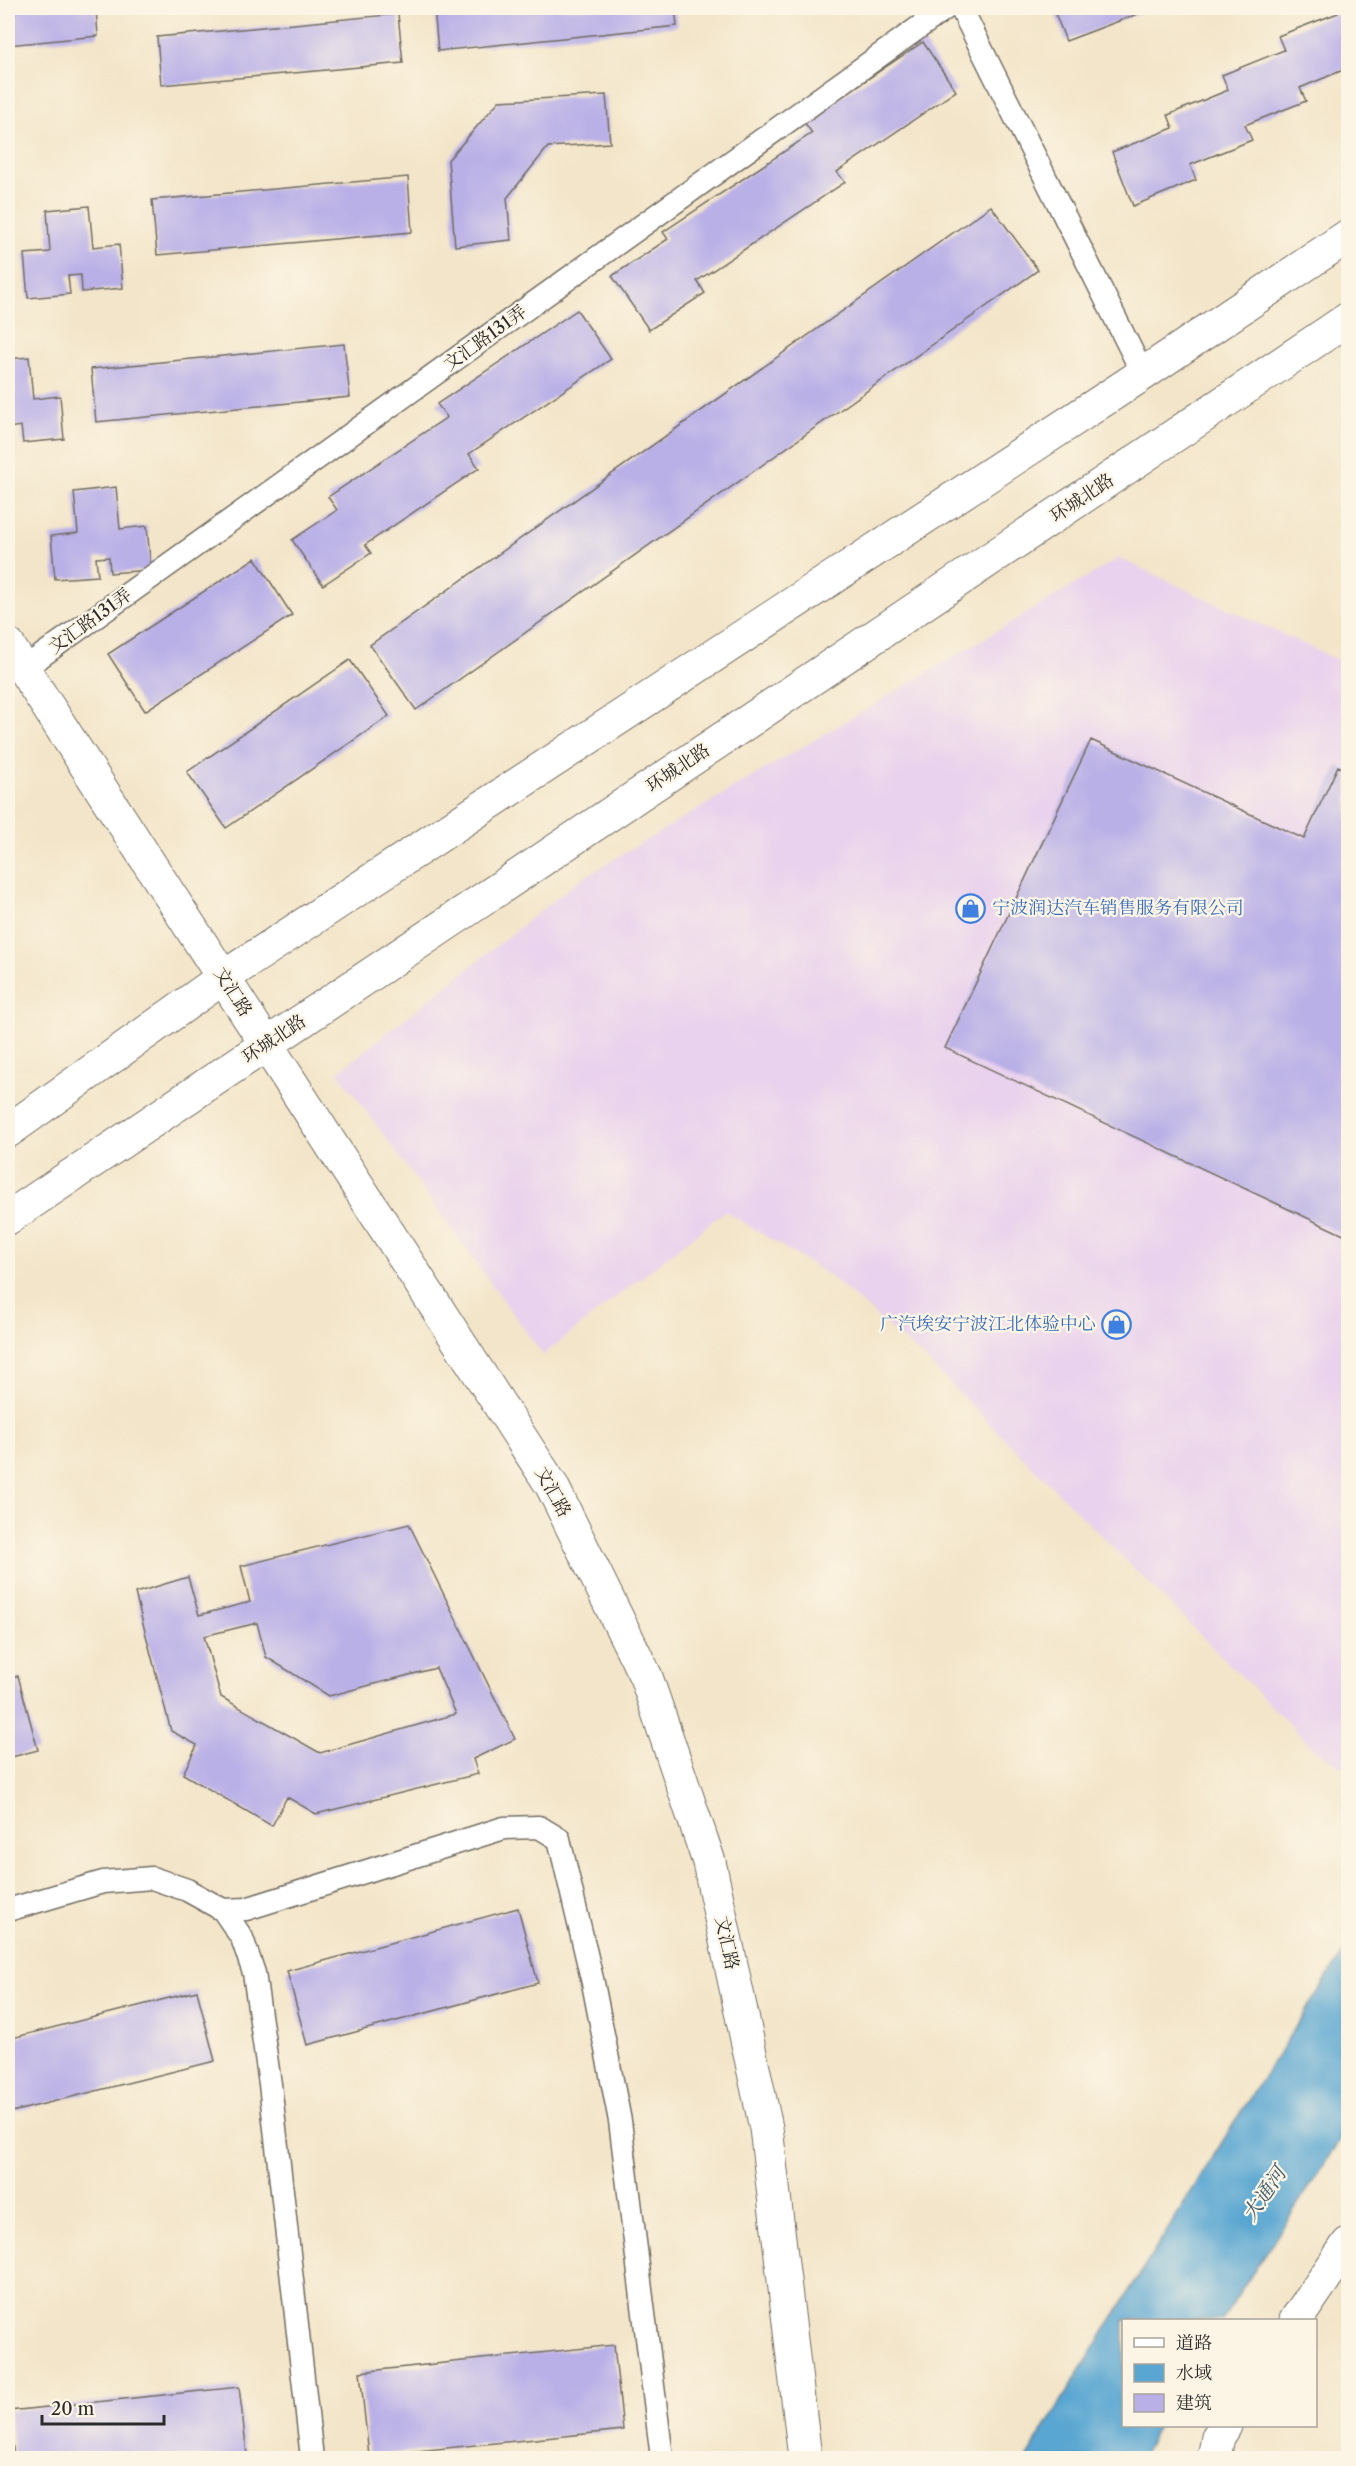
<svg xmlns="http://www.w3.org/2000/svg" width="1356" height="2466" font-family="'Libre Caslon Text','Noto Serif SC',serif">
<style>
.built{fill:#e9d2ed}
.water{fill:#58a6d1;stroke:#42687e;stroke-width:1.5}
.building{fill:#b9b0e7;fill-rule:evenodd}
.lines{fill:none;stroke-linecap:round;stroke-linejoin:round}
.service-casing{stroke:#716c62;stroke-width:25}
.minor-casing{stroke:#716c62;stroke-width:35}
.primary-casing{stroke:#716c62;stroke-width:35}
.service{stroke:#fff;stroke-width:22}
.minor{stroke:#fff;stroke-width:33}
.primary{stroke:#fff;stroke-width:33}
.labels{text-anchor:middle;stroke-width:4.5;stroke-linejoin:round;paint-order:stroke}
.street-label{font-size:18px;fill:#2b2b2b;stroke:#fcf5e5}
.shop-label{font-size:18px;fill:#366cbe;stroke:#fcf5e5;text-anchor:start}
.water-label{font-size:20px;font-style:italic;fill:#3d5c6d;stroke:#fcf5e5}
</style>
<rect width="100%" height="100%" fill="#fcf5e5"/>
<filter id="ink" filterUnits="userSpaceOnUse"><feTurbulence type="fractalNoise" baseFrequency=".0167" numOctaves="2"/><feDisplacementMap in="SourceGraphic" scale="12" xChannelSelector="R" yChannelSelector="G"/><feConvolveMatrix kernelMatrix="1 2 1 2 8 2 1 2 1" color-interpolation-filters="sRGB"/></filter>
<filter id="wash" filterUnits="userSpaceOnUse"><feTurbulence type="fractalNoise" baseFrequency=".008" numOctaves="4" result="noise"/><feDisplacementMap in="SourceGraphic" scale="24" xChannelSelector="R" yChannelSelector="G"/><feGaussianBlur stdDeviation="1.35" result="paint"/><feColorMatrix in="noise" values="0 0 0 0 0 0 0 0 0 0 0 0 0 0 0 0 0 1.4 0 .05"/><feComposite in="paint" operator="in"/></filter>
<g filter="url(#wash)">
<rect width="100%" height="100%" fill="#f3e5c9"/>
<!-- built -->
<path class="built" d="M1119,558l229,107v1106l-35,-23 -390,-391 -93,-81 -105,-65 -182,144 -205,-283 240,-191z"/>
<!-- water -->
<path class="water" d="M1348,1945v182l-126,193h-98v106h34l-17,32h-115l208,-335z"/>
<g id="blocks">
<!-- building -->
<path class="building" d="M14,8h82l2,28 -90,9v-30h7z
M434,8h241l2,18 -239,25z
M1053,8h85l2,5 -74,28z
M1336,8h12v60l-48,20 6,13 -61,24 7,15 -62,25 6,15 -63,26 -21,-54 61,-24 -5,-13 60,-25 -6,-15 62,-25 -6,-14 60,-23z
M398,14l5,49 -242,22 -4,-48z
M923,42l33,49 -119,81 8,10 -148,99 8,12 -56,37 -37,-54 56,-37 -5,-7 149,-99 -8,-11z
M606,95l4,48 -62,4 -41,51 4,42 -56,6 -7,-86 51,-59z
M408,177l4,55 -255,23 -5,-55z
M89,206l4,41 26,-3 4,44 -41,4 -1,-17 -13,1 2,18 -42,4 -4,-44 26,-2 -3,-42z
M991,206l47,64 -622,440 -46,-65z
M577,310l34,49 -142,95 10,14 -114,77 6,8 -48,32 -31,-45 45,-30 -9,-13 119,-80 -10,-13z
M344,344l6,53 -254,25 -5,-53z
M29,357l4,42 27,-3 4,43 -41,4 -2,-17 -13,2v-69z
M116,487l4,42 27,-3 4,44 -41,3 -1,-16 -13,1 2,18 -43,3 -4,-43 27,-3 -4,-41z
M255,558l37,57 -147,96 -37,-57z
M350,660l39,56 -163,112 -39,-56z
M1091,740l213,99 34,-73 10,5v466l-403,-189z
M409,1524l106,215 -42,20 5,15 -162,40 -29,-17 -15,29 -89,-52 14,-29 -26,-14 -36,-138 53,-16 11,38 51,-13 -9,-36zM257,1623l9,34 63,39 107,-28 20,46 -136,39 -99,-56 -17,-61z
M18,1676l20,74 -30,8v-79z
M518,1908l20,75 -231,62 -20,-74z
M197,1991l18,70 -207,52v-74z
M614,2345l9,85 -254,26 -9,-84z
M239,2387l8,67 -41,4h-192l-5,-47z"/>
</g>
</g>
<g filter="url(#ink)">
<use href="#blocks" fill-opacity="0" stroke="#716c62" stroke-width="1.5"/>
<g class="lines">
<defs>
<path id="service" d="M961,8l182,366
M23,669l923,-661
M8,1910l95,-28 49,-4 35,12 36,20 23,-1 258,-81 35,-1 20,12 34,144 27,138 42,337
M223,1910l19,28 12,35 16,111 42,374"/>
<path id="minor" d="M8,645l544,841 94,191 63,185 57,266 39,330
M1296,2320l52,-76
M1214,2458l4,-21 7,-11"/>
<path id="primary" d="M8,1131l216,-154 919,-603 205,-138
M8,1218l1340,-899"/>
</defs>
<!-- service casing -->
<use href="#service" class="service-casing"/>
<!-- minor casing -->
<use href="#minor" class="minor-casing"/>
<!-- primary casing -->
<use href="#primary" class="primary-casing"/>
<!-- service -->
<use href="#service" class="service"/>
<!-- minor -->
<use href="#minor" class="minor"/>
<!-- primary -->
<use href="#primary" class="primary"/>
</g>
</g>
<!-- icons -->
<defs>
<symbol id="shop-ring" viewBox="-11 -11 22 22"><circle r="9.5" fill="#fcf5e5" stroke="#3f7fe0" stroke-width="1.5"/><path d="M-5-2.5h2.3a2.7 3.5 0 0 1 5.4 0H5L5.5 6h-11ZM-1.5-2.5h3a1.5 2.3 0 0 0-3 0Z" fill="#3f7fe0"/></symbol>
</defs>
<g fill-rule="evenodd">
<use href="#shop-ring" x="954" y="892" width="33" height="33"/>
<use href="#shop-ring" x="1100" y="1308" width="33" height="33"/>
</g>
<g class="labels">
<!-- street labels -->
<g class="street-label">
<text transform="translate(485 338) rotate(-36)" y="6">文汇路131弄</text>
<text transform="translate(1082 498) rotate(-34)" y="6">环城北路</text>
<text transform="translate(90 621) rotate(-36)" y="6">文汇路131弄</text>
<text transform="translate(678 768) rotate(-34)" y="6">环城北路</text>
<text transform="translate(233 992) rotate(58)" y="6">文汇路</text>
<text transform="translate(274 1039) rotate(-34)" y="6">环城北路</text>
<text transform="translate(553 1492) rotate(61)" y="6">文汇路</text>
<text transform="translate(727 1943) rotate(78)" y="6">文汇路</text>
</g>
<!-- shop labels -->
<g class="shop-label">
<text x="992" y="914">宁波润达汽车销售服务有限公司</text>
<text x="1096" y="1330" text-anchor="end">广汽埃安宁波江北体验中心</text>
</g>
<!-- water labels -->
<g class="water-label">
<text transform="translate(1264 2194) rotate(-56)" y="7">大通河</text>
</g>
</g>
<!-- margin -->
<rect width="1356" height="2466" fill="none" stroke="#fcf5e5" stroke-width="30"/>
<!-- legend -->
<rect x="1122" y="2319" width="195" height="108" fill="#fcf5e5" stroke="#a8a49b" stroke-width="1.5"/>
<rect x="1134" y="2338" width="30" height="9" fill="#ffffff" stroke="#a8a49b" stroke-width="1.5"/>
<text x="1176" y="2349" font-size="18" fill="#2b2b2b">道路</text>
<rect x="1134" y="2364" width="30" height="18" fill="#58a6d1" stroke="#a8a49b" stroke-width="1.5"/>
<text x="1176" y="2379" font-size="18" fill="#2b2b2b">水域</text>
<rect x="1134" y="2394" width="30" height="18" fill="#b9b0e7" stroke="#a8a49b" stroke-width="1.5"/>
<text x="1176" y="2409" font-size="18" fill="#2b2b2b">建筑</text>
<!-- scale -->
<path d="M42 2415v9h122v-9" fill="none" stroke="#2b2b2b" stroke-width="3"/>
<text x="51" y="2415" font-size="18" fill="#2b2b2b" stroke="#fcf5e5" stroke-width="4.5" paint-order="stroke">20 m</text>
</svg>
